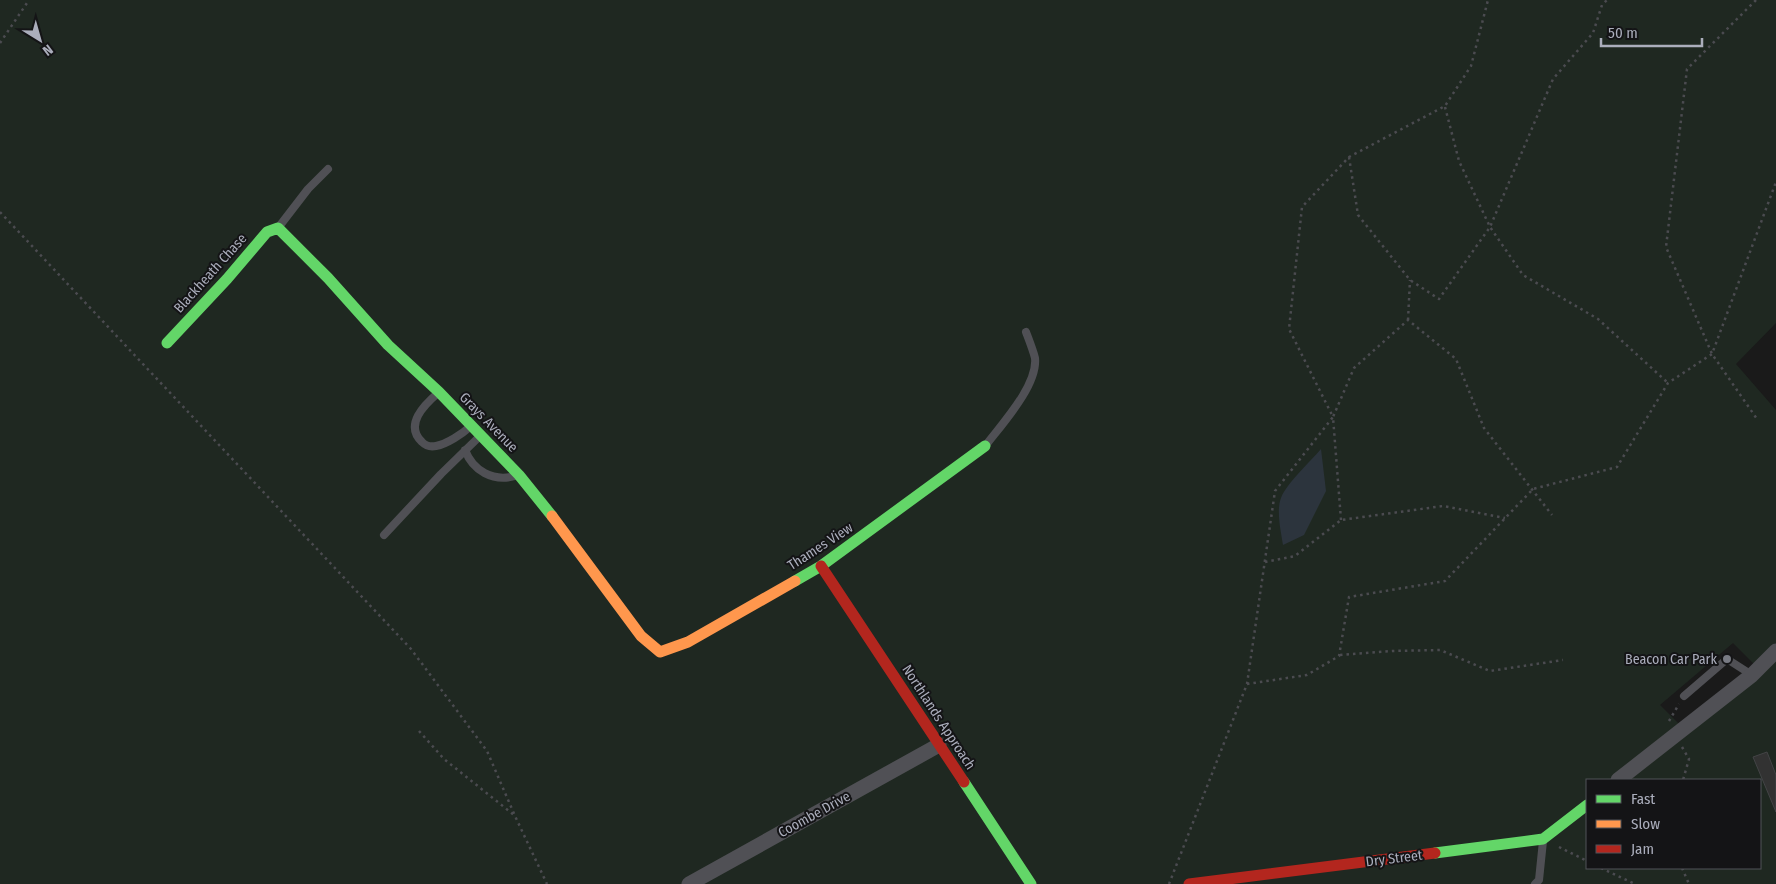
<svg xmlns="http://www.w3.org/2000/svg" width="1776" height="884" font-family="'Fira Sans Condensed',sans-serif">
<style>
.green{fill:#1f2821;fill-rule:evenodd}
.water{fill:#2c343d}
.building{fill:#323232;stroke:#434446}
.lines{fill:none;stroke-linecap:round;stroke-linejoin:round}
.path{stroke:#4b4b50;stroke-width:2.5;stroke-dasharray:2.5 4;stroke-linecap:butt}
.lane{stroke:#505055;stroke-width:8}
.street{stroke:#505055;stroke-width:15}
.fast{stroke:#63d668;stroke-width:11}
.slow{stroke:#ff974d;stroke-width:11}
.jam{stroke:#b3261e;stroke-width:11}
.poi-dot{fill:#787a83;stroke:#141416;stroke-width:2}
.labels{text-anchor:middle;stroke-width:4;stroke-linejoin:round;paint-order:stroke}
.street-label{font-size:14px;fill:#abaebc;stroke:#141416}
.poi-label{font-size:14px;fill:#abaebc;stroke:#141416;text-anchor:end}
</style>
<rect width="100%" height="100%" fill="#1a1a1a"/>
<!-- green -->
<path class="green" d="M0,0h1776v323l-40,41 40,46v241l-18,17 -25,-25 -73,62 25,25 91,-73v227h-1776zM1587,780h173v88h-173z"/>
<!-- water -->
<path class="water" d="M1321,449l5,42 -22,44 -21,10c-2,-13 -7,-35 -2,-47 6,-15 29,-36 40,-49z"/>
<!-- building -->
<path class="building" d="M1767,752l9,23v37l-23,-55z"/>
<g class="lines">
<!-- path -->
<path class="path" d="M1756,0l-69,69 -21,178 46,107 45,65
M0,43l29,-43
M1445,107l14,54 31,66 33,48 75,44 70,64
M1349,157l9,58 52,65 29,19 51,-72 63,-148 40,-46 9,-28 5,-5
M0,212l411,437 76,102 28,65 32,68
M1408,320l2,-40
M1341,520l-8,-103 21,-49 54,-48 48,39 28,69 68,87
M1265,562l30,-6 46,-36 102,-14 62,12
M1340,655l52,-4 48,-1 50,21 73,-11
M1247,684l60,-9 32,-19 10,-59 96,-16 88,-92 84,-22 51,-84 44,-29 64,-172
M1669,721l10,-17
M419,731l25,28 70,56
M1682,747l7,12 -6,21
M1559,847l28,14
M1601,868l34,16
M1682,868l7,16
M1169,884l78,-200 28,-193 58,-74 -44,-88 13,-122 47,-50 96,-51 26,-40 17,-66"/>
<!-- lane -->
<path class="lane" d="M278,228l30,-39 20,-20
M438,393c-14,12 -34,32 -16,49 4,4 9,5 14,4 11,-2 26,-12 35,-20
M986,445c16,-21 52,-60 49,-87 -2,-8 -6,-18 -9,-26
M465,450c8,21 28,32 50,26
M384,535l57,-61 39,-38
M1684,696l43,-37 25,16
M1535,884l4,-4 4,-39"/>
<!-- street -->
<path class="street" d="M1618,780l134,-105 24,-24
M689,884l250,-139"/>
<!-- fast -->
<path class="fast" d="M167,343l60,-64 40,-47 11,-4 50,50 60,67 51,47 80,83 33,41
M795,581l26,-15 164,-120
M964,782l67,102
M1435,853l108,-14 44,-34"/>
<!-- slow -->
<path class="slow" d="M552,516l89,120 19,16 28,-10 107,-61"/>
<!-- jam -->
<path class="jam" d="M821,566l143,216
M1189,884l246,-31"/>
</g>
<!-- markers -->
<circle class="poi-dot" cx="1727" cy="659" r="5"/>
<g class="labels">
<!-- street labels -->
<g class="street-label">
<text transform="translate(210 273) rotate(-48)" y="5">Blackheath Chase</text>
<text transform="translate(489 422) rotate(46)" y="5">Grays Avenue</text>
<text transform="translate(820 546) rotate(-33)" y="5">Thames View</text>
<text transform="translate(939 717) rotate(57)" y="5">Northlands Approach</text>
<text transform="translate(814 814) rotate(-29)" y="5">Coombe Drive</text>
<text transform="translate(1394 858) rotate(-7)" y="5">Dry Street</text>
</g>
<!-- poi labels -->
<g class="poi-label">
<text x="1717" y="664">Beacon Car Park</text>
</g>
</g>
<!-- legend -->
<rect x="1586" y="779" width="175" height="90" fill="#141416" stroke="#505258"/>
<rect x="1596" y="795" width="25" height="8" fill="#63d668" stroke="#505258"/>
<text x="1631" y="804" font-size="15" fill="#abaebc">Fast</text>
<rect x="1596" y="820" width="25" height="8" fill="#ff974d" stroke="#505258"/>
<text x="1631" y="829" font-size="15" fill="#abaebc">Slow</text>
<rect x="1596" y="845" width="25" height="8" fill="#b3261e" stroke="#505258"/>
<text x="1631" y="854" font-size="15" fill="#abaebc">Jam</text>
<!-- north arrow -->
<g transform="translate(40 40) rotate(143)" stroke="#141416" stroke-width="4" paint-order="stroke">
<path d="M0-4L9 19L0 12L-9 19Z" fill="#abaebc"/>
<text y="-8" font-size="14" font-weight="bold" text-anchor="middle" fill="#abaebc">N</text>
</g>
<!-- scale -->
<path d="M1601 38v8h101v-8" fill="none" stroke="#abaebc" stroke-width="2.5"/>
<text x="1608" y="38" font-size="15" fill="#abaebc" stroke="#141416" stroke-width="4" paint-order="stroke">50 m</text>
</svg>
